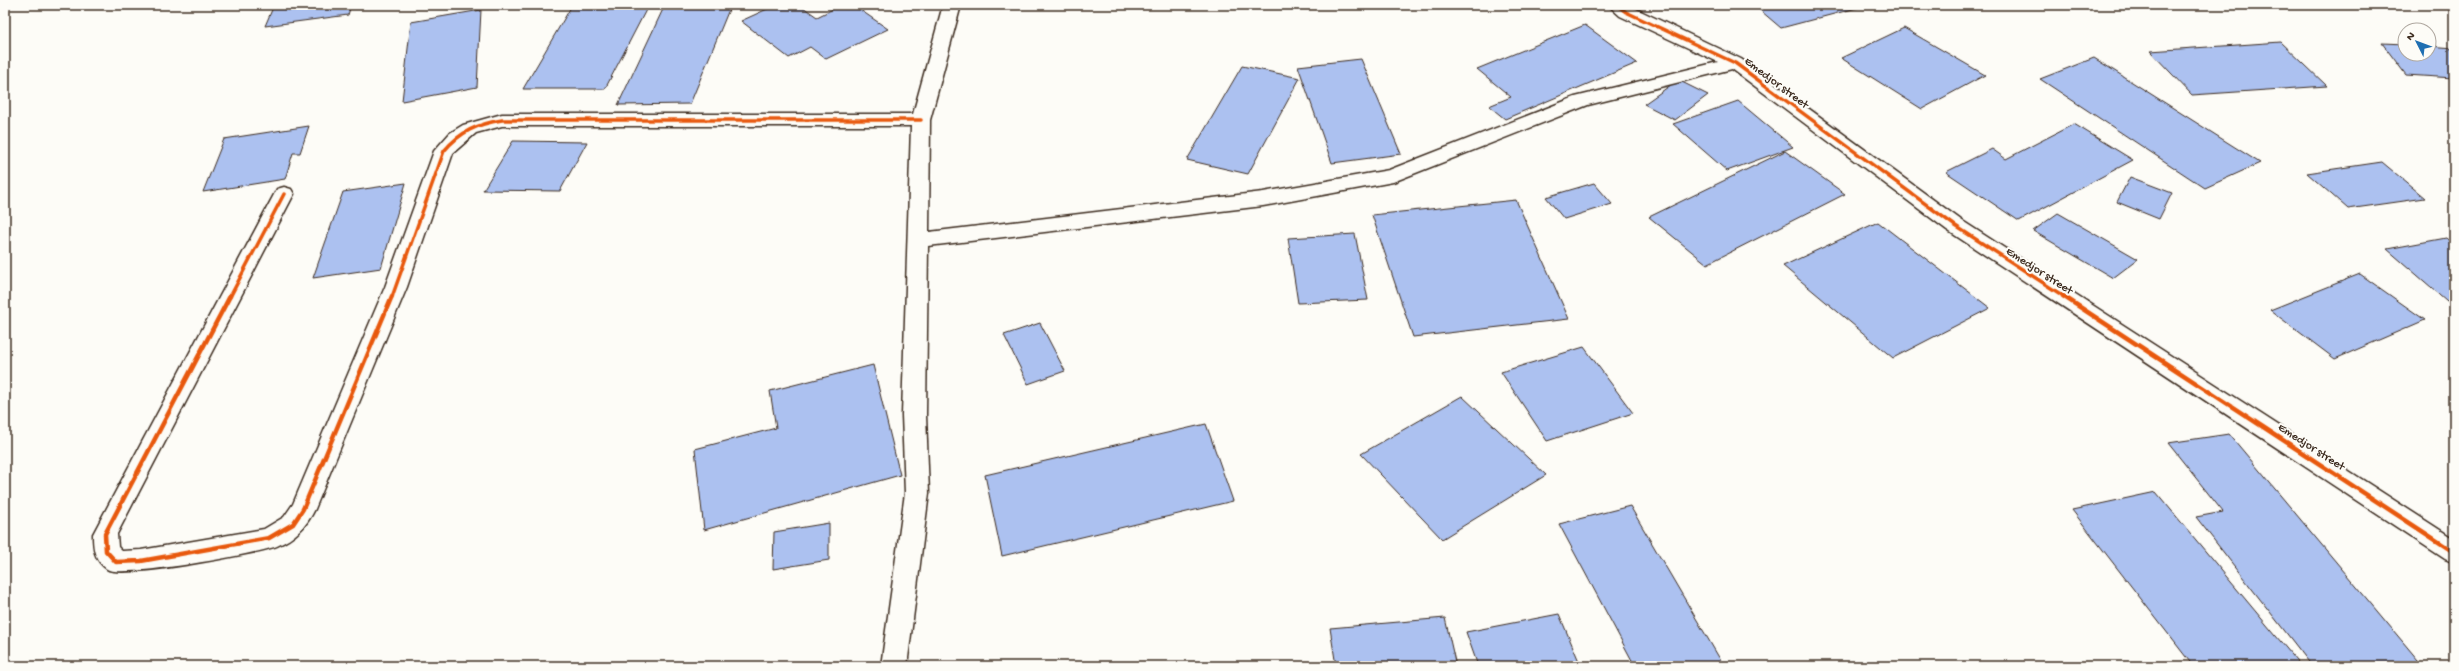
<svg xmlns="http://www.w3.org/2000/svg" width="2459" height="671" font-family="'Gochi Hand',sans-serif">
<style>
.building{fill:#acc1f0;stroke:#3b2a1e}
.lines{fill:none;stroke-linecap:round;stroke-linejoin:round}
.minor-casing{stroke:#3b2a1e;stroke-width:3}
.minor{fill:#fdfcf7;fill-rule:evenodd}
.cycleway-far1-casing{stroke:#fdfcf7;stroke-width:5.5}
.cycleway-casing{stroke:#fdfcf7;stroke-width:7}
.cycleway-far1{stroke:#e8590c;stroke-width:3.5}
.cycleway{stroke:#e8590c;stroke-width:4.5}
.labels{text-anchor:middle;stroke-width:4;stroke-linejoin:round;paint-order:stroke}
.street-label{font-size:12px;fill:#3b2a1e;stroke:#fdfcf7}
</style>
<rect width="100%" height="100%" fill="#fdfcf7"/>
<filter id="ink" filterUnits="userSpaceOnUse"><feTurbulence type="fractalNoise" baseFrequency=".025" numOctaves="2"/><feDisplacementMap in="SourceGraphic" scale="8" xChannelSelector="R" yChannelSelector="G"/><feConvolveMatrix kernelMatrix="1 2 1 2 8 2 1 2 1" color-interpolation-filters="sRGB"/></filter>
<g filter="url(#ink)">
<!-- building -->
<path class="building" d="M274,5h77l-3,10 -83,11z
M776,5h24l17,12 24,-12h12l35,24 -62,30 -16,-12 -21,11 -48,-37z
M1754,5h114l-87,23z
M648,6l-43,83h-82l48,-82z
M664,7h66l-40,97 -72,1z
M481,10l-4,77 -75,14 9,-79z
M1585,25l52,38 -132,56 -16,-13 22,-9 -34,-28z
M1904,28l81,47 -63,34 -81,-51z
M2281,42l46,44 -135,9 -42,-44z
M2382,43l23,1v10h24v-8l25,2v30l-48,-3z
M2094,58l166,105 -55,25 -165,-109z
M1361,59l40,95 -69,9 -34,-97z
M1242,66l58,12 -52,96 -61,-14z
M1678,80l30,15 -33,25 -31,-16z
M1738,101l55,46 -66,24 -54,-47z
M2074,124l59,36 -114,61 -73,-49 46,-23 14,10z
M309,126l-9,27h-7l-8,26 -82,13 21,-53z
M513,141l74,1 -27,49 -77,-1z
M1785,151l60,43 -138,70 -58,-47z
M2382,162l43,36 -77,11 -41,-36z
M2130,177l42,16 -13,26 -42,-17z
M406,183l-25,85 -68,10 30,-86z
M1594,183l18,21 -48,15 -18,-22z
M1516,200l53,119 -156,18 -41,-122z
M2058,213l80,46 -25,19 -80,-47z
M1878,222l112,86 -97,50 -110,-92z
M1355,234l13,66 -70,3 -10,-65z
M2446,238l8,7v62l-67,-58z
M2360,274l65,46 -90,39 -65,-49z
M1040,323l25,48 -37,13 -24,-49z
M1584,347l49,66 -86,28 -46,-69z
M873,365l27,110 -196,55 -9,-81 81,-21 -6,-37z
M1462,396l84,79 -104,64 -81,-85z
M1206,424l27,77 -231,55 -17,-81z
M2229,434l194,232h-111l-116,-149 27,-5 -55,-69z
M2156,492l145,174h-108l-121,-156z
M1630,506l94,160h-89l-76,-142z
M829,523v37l-56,9 1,-37z
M1559,614l22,52h-103l-12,-34z
M1445,618l11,48h-120l-6,-38z"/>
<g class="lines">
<defs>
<path id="minor" d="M943,5h18l-31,115 -1,112 334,-40 126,-22 186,-73 143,-35 -98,-46 -12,-11h20l113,54 220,161 493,319v24l-9,-4 -498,-329 -215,-161 -144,36 -195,77 -130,24 -335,40 -2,169 3,78 -22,173h-26l24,-173 -3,-78 9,-289h-409l-26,7 -23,20 -46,134 -92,222c-9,18 -20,29 -38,37 -19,8 -158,33 -170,23 -13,-9 -14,-21 -14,-35l184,-345 7,-2 7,2 3,5 -177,340 1,13 4,4 19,-1 123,-21 20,-12 9,-13 92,-217 49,-136 16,-18 13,-8 39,-11h411z"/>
</defs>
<!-- minor casing -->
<use href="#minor" class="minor-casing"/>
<!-- minor -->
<use href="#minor" class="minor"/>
<defs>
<path id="cycleway-far1" d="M1617,5l9,7 109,51 219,162 111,72
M230,297l54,-103
M392,297l52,-146c16,-19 33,-27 58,-31h419"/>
<path id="cycleway" d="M230,296l-125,238 1,17 10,11 25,-1 128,-23 24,-14 10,-15 89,-213
M2063,296l391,256"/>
</defs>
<!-- cycleway-far1 casing -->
<use href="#cycleway-far1" class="cycleway-far1-casing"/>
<!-- cycleway casing -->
<use href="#cycleway" class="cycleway-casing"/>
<!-- cycleway-far1 -->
<use href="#cycleway-far1" class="cycleway-far1"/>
<!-- cycleway -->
<use href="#cycleway" class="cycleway"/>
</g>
</g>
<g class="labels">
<!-- street labels -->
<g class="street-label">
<text transform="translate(1777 82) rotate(37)" y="4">Emedjor street</text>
<text transform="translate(2040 270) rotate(33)" y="4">Emedjor street</text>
<text transform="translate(2312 446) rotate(33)" y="4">Emedjor street</text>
</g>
</g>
<!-- margin -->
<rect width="2459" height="671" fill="none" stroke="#fdfcf7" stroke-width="20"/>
<rect x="10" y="10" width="2439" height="651" fill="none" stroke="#3b2a1e" stroke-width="1.5" filter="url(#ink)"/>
<!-- north arrow -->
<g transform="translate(2417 42) rotate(312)"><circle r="19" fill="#fdfcf7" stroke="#afa8a0"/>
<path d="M0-3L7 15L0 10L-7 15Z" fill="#1f6fb2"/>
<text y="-6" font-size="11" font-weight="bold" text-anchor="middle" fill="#3b2a1e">N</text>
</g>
</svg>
